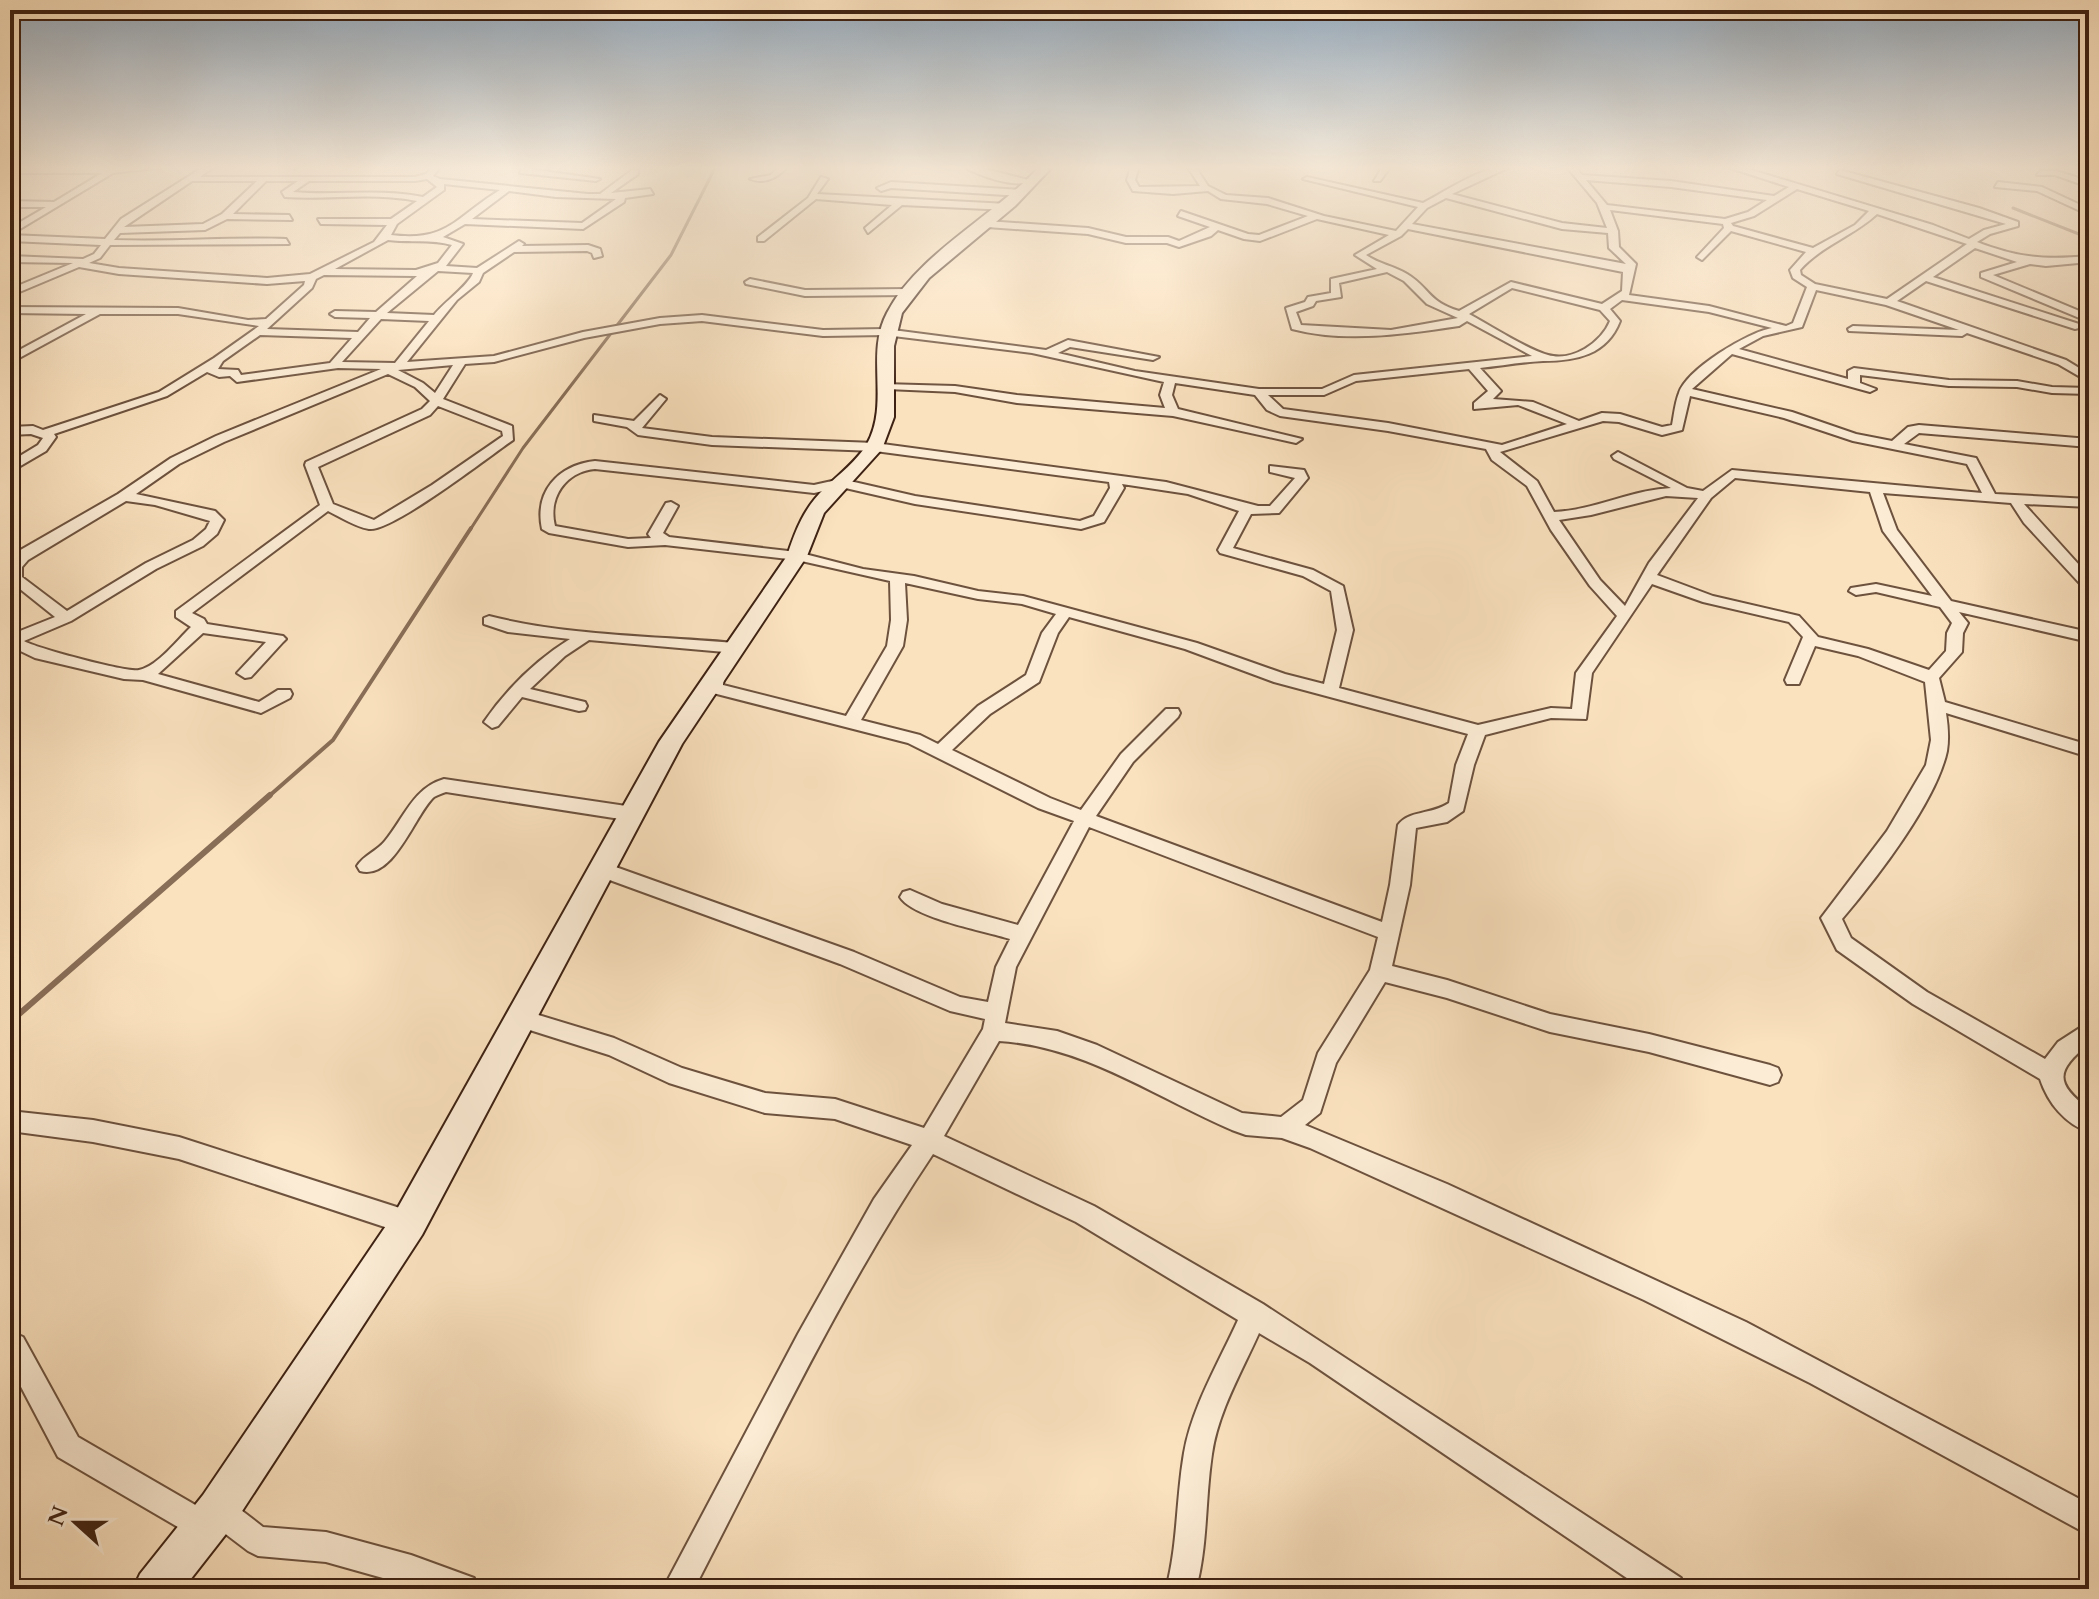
<svg xmlns="http://www.w3.org/2000/svg" width="2099" height="1599" font-family="Cardo,serif">
<style>
.lines{fill:none;stroke-linecap:round;stroke-linejoin:round}
.stream-far2{stroke:#896e57;stroke-width:3}
.stream-far1{stroke:#896e57;stroke-width:4}
.stream{stroke:#896e57;stroke-width:6}
.street-casing{stroke:#6d523e;stroke-width:4}
.secondary-casing{stroke:#3e2213;stroke-width:4}
.street{fill:#fcecd5;fill-rule:evenodd}
.secondary{fill:#fcecd5;fill-rule:evenodd}
</style>
<rect width="100%" height="100%" fill="#fbe2bf"/>
<filter id="stains"><feTurbulence type="fractalNoise" baseFrequency=".0025" numOctaves="4"/><feColorMatrix values="0 0 0 0 .2 0 0 0 0 .09 0 0 0 0 .02 0 0 0 .5 -.17"/></filter>
<radialGradient id="worn" r=".72"><stop offset=".6" stop-color="#630" stop-opacity="0"/><stop offset="1" stop-color="#630" stop-opacity=".3"/></radialGradient>
<g class="lines">
<!-- stream-far2 -->
<path class="stream-far2" d="M2013,208l76,30
M470,530l53,-82 148,-193 45,-89"/>
<!-- stream-far1 -->
<path class="stream-far1" d="M268,797l65,-57 138,-212"/>
<!-- stream -->
<path class="stream" d="M10,1022l260,-227"/>
<defs>
<path id="street" d="M138,166h34l-59,7 -103,62v-7l36,-21h-36v-6l44,1 48,-29h-92v-4z
M205,166h10l-15,11h215l11,-3 7,-8h8l-8,10 7,3 148,15h12l32,-24h6v4l-27,19 39,-4 3,5 -28,4 -1,4 -41,27 -118,-5 -22,13 20,7 -17,22 31,2 42,-27 5,3 -2,2 66,-1 12,4 2,7 -8,2 -2,-5 -5,-2 -73,1 -31,21 -4,9 -22,18 -50,62 87,-6 89,-24 77,-14 42,-3 121,15 62,-1 161,21 22,-10 91,17 -6,3 -83,-13 -12,6 77,18 124,18h63l32,-14 178,-19 -65,-35 -8,5c-54,8 -113,17 -167,3l-6,-21 19,-6 3,-5 23,-4v-14l46,-10 -22,-14 34,-20 -72,-16 -57,22 -16,-2 -26,-9 -7,6 -32,11 -12,-4h-41l-38,-9 -101,-7 -5,-3 5,-3 101,7 38,9h42l11,4 31,-14 -32,-11 3,-5 67,23 11,1 49,-19 -41,-12 -46,-5 -13,-8 -35,3 -40,-3 -6,-11 4,-14h8l-4,14 4,7 61,-1 -13,-20h8l13,20 18,9 42,3 56,18 72,15 22,-24 -115,-28 4,-2 116,26c27,-14 58,-37 89,-37l-60,28 110,29 45,5 -10,-25 -31,-37h9l7,9 89,6 103,15 15,-9 -65,-21h14l195,59 36,14 15,-9 22,-6 -169,-50 3,-4 139,38 39,14v4l-28,8 -13,8c42,16 67,18 112,14v6l-43,4 -16,-2 -37,11 96,40v7l-108,-45v-4l36,-11 -42,-14 -42,29 146,47v4l-4,1 -149,-48 -29,20 169,59 23,14v8l-31,-18 -91,-31 -5,3 -113,-5 -1,-2 5,-3 106,4 -73,-25 -70,-15 -14,37 -39,9 -24,13 109,30v-8l6,-3 95,12 68,1 35,6 37,1v6l-37,-1 -35,-6 -68,-1 -89,-11v8l16,6 -6,3 -138,-38 -40,35 100,23 64,22 36,7 16,-14 11,-2 170,14v8l-170,-14 -15,11 72,14 19,36 94,5v8l-65,-3 65,72v13l-5,-1 -60,-65 -13,-20 -128,-10 14,37 54,71 138,31v10l-130,-30 9,11 -5,10 -1,19 -23,26 6,24 144,43v12l-143,-44c2,13 3,26 1,38 -11,51 -71,128 -105,168l9,19 76,54 118,67 13,-17 31,-20v22c-33,26 -35,39 0,65v23c-24,-8 -41,-29 -49,-53l-127,-75 -76,-54 -16,-32 66,-87 39,-66 5,-25 -6,-58 -67,-26 -43,-10 -16,38h-12l-2,-4 18,-43 -14,-15 -86,-20 -51,-18 -60,89 -6,46 -35,-1 -66,17 -11,30 -11,46 -16,11 -31,6 -6,57 -18,81 55,14 103,34 99,20 121,31 8,3 3,7 -3,7 -8,3 -121,-33 -99,-20 -103,-34 -62,-16 -49,81 -16,50 -15,12 142,59 299,138 343,182v31l-279,-152 -166,-83 -334,-152 -28,-10 -36,-3 -14,-5c-77,-33 -148,-84 -233,-89l-55,95 150,70 169,98 418,274 4,11h-42l-333,-226 -51,-30c-17,38 -41,79 -47,121 -7,45 -4,90 -16,135h-30c12,-45 10,-90 18,-136 8,-46 35,-91 54,-133l-162,-98 -143,-68c-92,137 -163,288 -239,435h-31l135,-255 76,-135 38,-54 -77,-26 -70,-6 -96,-30 -60,-28 -95,-30 -3,-6 3,-6 8,-3 92,28 68,30 83,25 70,6 89,29 59,-99 2,-10 -35,-8 -110,-47 -244,-89 -3,-5 3,-5h14l244,87 106,45 28,5 8,-35 14,-28c-25,-8 -97,-21 -110,-42l3,-5 7,-2 32,14 76,21 56,-104 -36,-13 -130,-65 -199,-51 -1,-16 8,-5 8,5 -1,9 123,31 41,-70 4,-26 -1,-39 -93,-21 -132,-15 -37,2 -79,-14 -7,-4c-8,-37 16,-64 53,-68l219,24 27,-6 74,17 165,25 14,-5 16,-28 -1,-6 -234,-31 -163,-6 -74,-10 -11,-8 -33,-6v-6l40,6 26,-26 6,4 -24,29 70,9 163,6 291,39 92,24h12l25,-28 -25,-6v-6l34,4 4,8 -29,35 -28,1 -18,34 80,22 30,16 10,44 -14,58 139,37 73,-17 21,1 4,-36 41,-57 -27,-30 -39,-56 -24,-44 -35,-26 -6,-11 -98,-18 -108,-15 -13,-6 -12,-15 -80,-12 -3,12 6,14 124,30 -6,4 -123,-27 -156,-13 -62,-11 -68,-3 -4,-1v-4l72,2 62,9 148,13 -5,-13 4,-13 -132,-29 -147,-18 -62,1 -121,-15 -42,3 -76,14 -90,24 -29,2 -22,35 69,27 1,14c-23,16 -121,92 -144,89 -13,-2 -29,-12 -41,-18l-136,102 12,6 3,5 76,12 3,3 -3,3 -32,35 -6,1 -8,-5 29,-31 -63,-9 -45,41 101,28 19,-12h12l2,4 -2,4 -29,15 -118,-33 -19,-1 -89,-21 -25,-12v-11l45,-18 -45,-36v-25l108,-62 53,-36 45,-22 165,-67 -43,-1 -101,14 -7,-6 -11,1 -12,-5 -40,24 -113,38 2,3 -10,14 -36,21v-10l28,-17 5,-7 -12,-4 -21,1v-8l23,-1 10,4 116,-38 55,-34 45,-32 -81,-12h-78l-90,49v-8l76,-41 -76,-1v-6l168,1 70,12 18,-1 38,-34 1,-4 -38,3 -148,-10 -40,-7 -69,29v-7l63,-26 -63,-1v-6l73,3 11,-5 7,-9 -91,-4v-6l95,4 16,-20zM427,179l10,8 -14,10c-44,-9 -85,-1 -130,-5l16,-11h106zM1586,180l85,7 96,13 -19,12 -23,7 -118,-14zM192,181h65l-35,33 -19,10 -79,3zM266,181h32l-16,11 3,5c44,3 89,-5 132,4l-26,18h-73l3,5 66,1 -13,17 -64,32 -43,4 -148,-10 -30,-5 11,-5 10,-13 179,-1 -3,-5c-57,-2 -114,3 -172,1l6,-7 85,-3 22,-11 65,1 -3,-5 -56,-1zM444,184l56,6c-45,27 -51,52 -109,45l6,-11 47,-34zM1797,189l72,22 -14,14 -42,23 -80,-22 -2,-3 23,-7zM509,191l47,6 60,2 -34,24 -110,-4zM1446,198l116,31 46,4 1,15 17,16 -214,-40 15,-16zM1610,210l113,14 1,4 -27,29 5,3 29,-29 75,21 -16,18 3,8 14,9 -14,36 -7,3 -77,-20 -80,-11 7,-31 -17,-17 -1,-16zM1877,214l90,30 -80,55 -72,-15 -14,-9 -1,-5c21,-24 53,-34 77,-56zM1408,229l215,43 -1,19 -20,13 -91,-22 -52,29c-31,-9 -30,-24 -52,-37 -13,-8 -28,-10 -41,-19l35,-19zM388,240c22,3 43,-1 64,5l-14,18 -22,7 -81,-1zM438,271l35,2c-5,13 -29,29 -39,42l-47,-2zM1387,272l17,9 23,23 31,14 -67,12 -90,-5 -5,-13 17,-6 3,-5 25,-4 -2,-14zM324,275l93,1 -41,36 -41,-1 -5,3 5,3 35,1 -12,14 -91,-3 45,-41 4,-9zM1512,288l88,22 10,11c-9,22 -38,41 -62,34 -22,-6 -58,-30 -79,-41zM1622,300l87,12 63,16c-24,4 -85,41 -93,65 -4,10 -5,22 -7,32l-10,2 -42,-13 -18,-1 -23,8 -46,-19 -40,-3 8,-8 -21,-23c21,-2 42,-6 63,-7 33,0 64,-6 77,-40l-10,-12zM381,319l48,2 -34,42 -53,-1zM260,335l92,3 -22,25 -89,12 -3,-5 -20,-1 5,-8zM453,365l-18,28 -12,-10 -25,-13zM1469,369l19,22 -14,12v6l44,-4 49,19 -65,21 -114,-22 -105,-14 -15,-14h56l32,-14zM388,374l27,13 15,14 -8,8 -116,53 -1,3 15,40 -144,106v6l15,10c-14,13 -33,39 -52,43 -11,3 -103,-22 -115,-29l47,-20 85,-52 47,-23 14,-12 7,-14 -9,-9 -79,-17 43,-30 45,-22zM1690,396l94,22 69,23 114,23 15,29 -250,-23 -29,21 -16,-3 -69,-36 -6,4 2,3 57,29c-40,2 -76,22 -117,24l-17,-31 -37,-29 103,-31 16,1 43,13 20,-5zM438,406l64,25 1,5 -71,49 -58,35 -41,-16 -15,-37 112,-52zM595,469l219,24 27,-6 74,17 166,25 23,-7 20,-34 -2,-4 66,10 51,17 -21,39 2,3 83,23 28,15 6,39 -13,54 -39,-10 -88,-31 -174,-47 -45,-5 -64,-15 -51,-7 -66,-17 -128,-15 -6,-4 15,-27 -7,-4 -5,1 -18,31 3,4 -23,1 -73,-13c-7,-28 10,-54 40,-57zM1735,478l135,14 13,39 49,65 -56,-12 -25,4 -2,3 7,4 20,-3 64,15 12,16 -5,10 -1,18 -17,19 -61,-21 -50,-12 -19,-21 -86,-20 -56,-21 54,-77zM1666,496l32,2 -49,65 -24,43 -25,-26 -41,-60 32,-5zM126,501l29,4 55,16 -4,8 -13,11 -47,23 -79,48 -45,-34v-10l6,-7zM905,583l73,16 44,5 34,10 -14,19 -16,42 -48,31 -40,38 -18,-9 -59,-15 42,-74 4,-26zM1069,617l116,32 89,33 194,52 -12,31 -7,38c-18,12 -40,7 -51,22l-8,60 -8,37 -286,-106 37,-54 45,-45 2,-4 -2,-4h-12l-45,45 -40,56 -31,-12 -98,-48 38,-36 49,-32 19,-49zM1089,827l289,110 -8,33 -52,83 -15,47 -22,17 -39,-4 -145,-68 -40,-14 -52,-8 11,-56z
M301,166l-7,3 -4,-2v-1z
M523,166h9l-3,3 71,10 -4,2 -76,-8z
M780,166h9c-11,11 -24,19 -39,13l21,-4z
M961,166h13l58,15c-19,8 -53,-6 -71,-15z
M1202,166h87l-4,2z
M1383,166h8l-11,15h-6z
M2040,171h16l33,10v6l-34,-12h-18z
M821,177l7,2 -11,15 191,10 4,3 -4,3 -106,-5 -34,28 -3,-5 27,-23 -76,-6 -52,42h-6v-4l50,-39z
M891,182l131,8 4,3 -4,3 -131,-8 -10,3 -4,-3z
M1998,182l44,5 47,22v6l-52,-24 -42,-4z
M750,279l55,11 104,-1 5,3 -5,3 -104,1 -59,-12 -1,-2z
M489,616c78,20 167,20 247,27l8,5 -8,5 -147,-13 -24,16 -35,33 55,13 2,4 -2,4 -6,1 -57,-14 -24,29 -6,2 -8,-6c22,-32 52,-62 86,-83l-62,-7 -24,-8v-6z
M444,779l189,28 9,7 -9,7 -187,-29c-4,1 -8,3 -12,5 -19,17 -40,84 -74,74l-3,-5c7,-11 20,-15 28,-25 19,-23 28,-53 59,-62z
M10,1111l83,9 86,17 230,74 9,4 3,8 -3,8 -9,4 -230,-76 -86,-17 -83,-11z
M14,1333l9,4 55,100 126,73 4,-10 10,-5 10,5 35,27 63,5 85,23 63,23 4,11h-56l-96,-27 -68,-6 -10,-5 -29,-22 -4,8 -10,5 -10,-5 -137,-80 -48,-91v-32z"/>
<path id="secondary" d="M1040,166h13l-38,40 -86,72 -27,35 -8,33v71l-12,32 -58,64 -17,43 -125,188 -260,491 -189,290 -50,64h-50l7,-15 63,-79 193,-284 263,-469 128,-186c9,-27 17,-48 38,-68 14,-14 32,-27 42,-44 23,-41 -2,-90 20,-131 30,-59 108,-97 153,-147z"/>
</defs>
<!-- street casing -->
<use href="#street" class="street-casing"/>
<!-- secondary casing -->
<use href="#secondary" class="secondary-casing"/>
<!-- street -->
<use href="#street" class="street"/>
<!-- secondary -->
<use href="#secondary" class="secondary"/>
</g>
<!-- sky -->
<linearGradient id="sky" x2="0" y2="1"><stop stop-color="#96acc0"/><stop offset="0.43" stop-color="#fdf2e2"/><stop offset="1" stop-color="#fdf2e2" stop-opacity="0"/></linearGradient>
<rect width="2099" height="390" fill="url(#sky)"/>
<!-- margin -->
<rect width="2099" height="1599" fill="none" stroke="#fbe2bf" stroke-width="40"/>
<rect x="12" y="12" width="2075" height="1575" fill="none" stroke="#3e2213" stroke-width="4"/>
<rect x="20" y="20" width="2059" height="1559" fill="none" stroke="#3e2213" stroke-width="2"/>
<!-- north arrow -->
<g transform="translate(76 1523) rotate(291)" stroke="#fcecd5" stroke-width="6" paint-order="stroke">
<path d="M0-6L14 30L0 20L-14 30Z" fill="#3e2213"/>
<text y="-12" font-size="22" font-weight="bold" text-anchor="middle" fill="#3e2213">N</text>
</g>
<rect width="100%" height="100%" filter="url(#stains)"/>
<rect width="100%" height="100%" fill="url(#worn)"/>
</svg>
